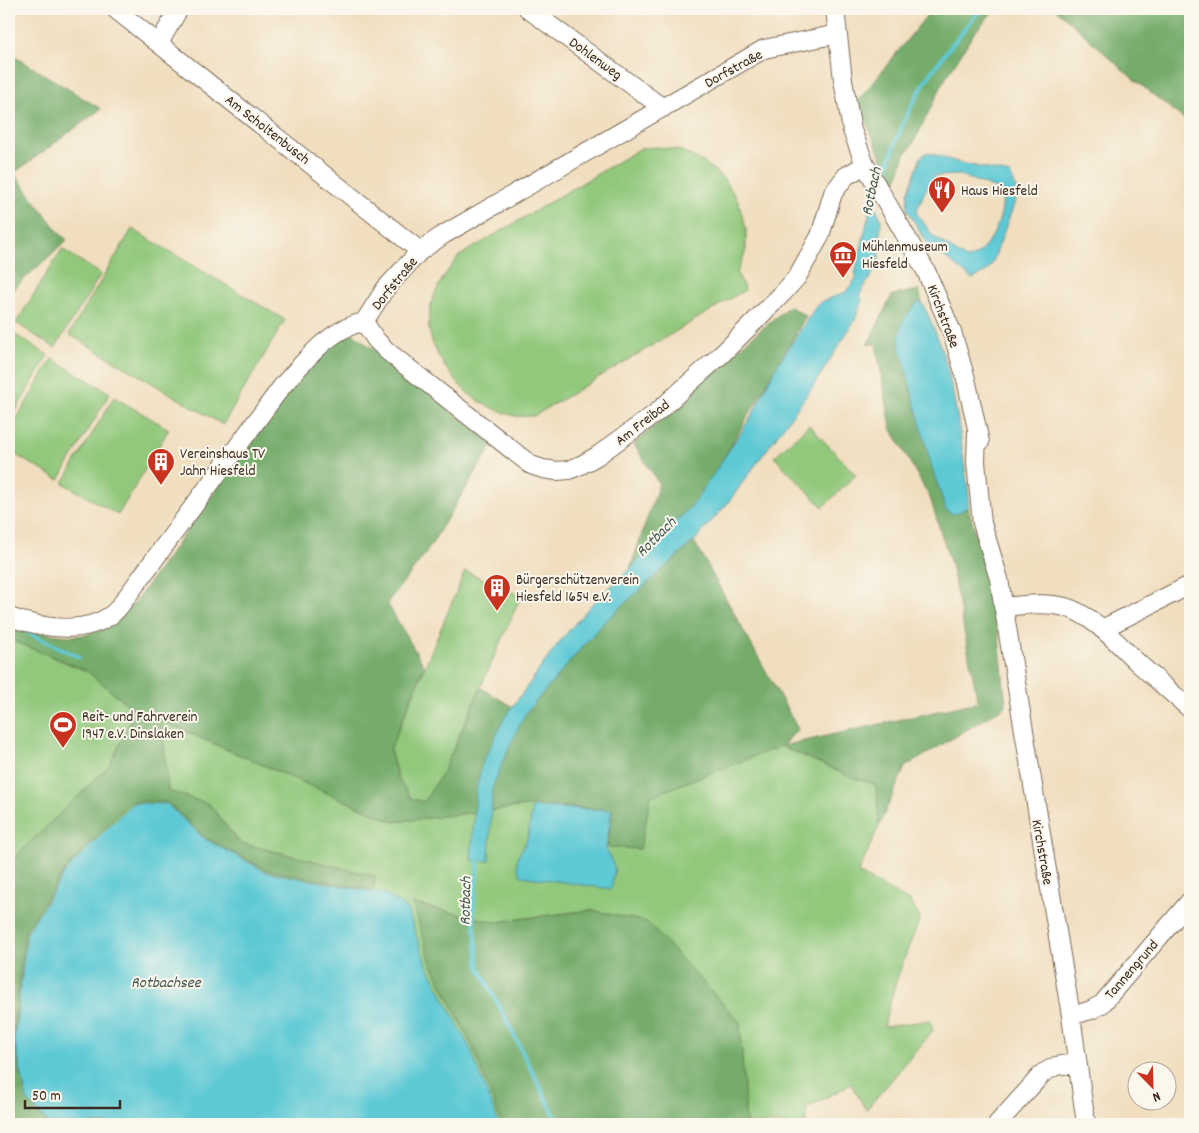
<svg xmlns="http://www.w3.org/2000/svg" width="1199" height="1133" font-family="Dekko,sans-serif">
<style>
.green{fill:#91c87b;stroke:#66794c}
.forest{fill:#74ac6b;stroke:#586b44}
.water{fill:#5dc9d5;stroke:#4c7a7a;fill-rule:evenodd}
.lines{fill:none;stroke-linecap:round;stroke-linejoin:round}
.stream{stroke:#5dc9d5;stroke-width:4}
.minor-casing{stroke:#7a6956;stroke-width:20}
.minor{stroke:#fff;stroke-width:18}
.labels{text-anchor:middle;stroke-width:4;stroke-linejoin:round;paint-order:stroke}
.street-label{font-size:15px;fill:#3b2a1e;stroke:#fbf7ec}
.poi-label{font-size:15px;fill:#3b2a1e;stroke:#fbf7ec;text-anchor:start}
.water-label{font-size:16px;font-style:italic;fill:#455a55;stroke:#fbf7ec}
</style>
<rect width="100%" height="100%" fill="#fbf7ec"/>
<filter id="ink" filterUnits="userSpaceOnUse"><feTurbulence type="fractalNoise" baseFrequency=".02" numOctaves="2"/><feDisplacementMap in="SourceGraphic" scale="10" xChannelSelector="R" yChannelSelector="G"/><feConvolveMatrix kernelMatrix="1 2 1 2 8 2 1 2 1" color-interpolation-filters="sRGB"/></filter>
<filter id="wash" filterUnits="userSpaceOnUse"><feTurbulence type="fractalNoise" baseFrequency=".0096" numOctaves="4" result="noise"/><feDisplacementMap in="SourceGraphic" scale="20" xChannelSelector="R" yChannelSelector="G"/><feGaussianBlur stdDeviation="1.12" result="paint"/><feColorMatrix in="noise" values="0 0 0 0 0 0 0 0 0 0 0 0 0 0 0 0 0 1.4 0 .05"/><feComposite in="paint" operator="in"/></filter>
<g filter="url(#wash)">
<rect width="100%" height="100%" fill="#f0debf"/>
<!-- green -->
<path class="green" d="M658,147l24,4 23,12 20,17 13,21 8,27v22l-9,23 8,17 -211,126c-6,0 -13,1 -19,0 -13,-3 -35,-13 -45,-21 -20,-17 -45,-52 -41,-79 3,-24 15,-41 30,-60l182,-108z
M132,229l153,91 -62,105 -154,-91z
M62,249l39,25 -46,74 -39,-25z
M9,331l39,24 -39,67z
M52,359l58,34 -51,87 -50,-29v-19z
M114,397l55,32 -51,86 -55,-32z
M809,425l47,50 -33,32 -49,-50z
M465,571l56,25 -77,174 -20,32 -12,-3 -14,-20 -8,-29z
M9,639l78,32 48,40 -25,54 -101,98z
M161,721l233,101 142,-17 76,5 -4,37 31,2 12,-53 130,-50 70,31 26,8 2,41 -21,47 53,29 9,17c-15,36 -28,70 -36,108l46,-7 3,11 -67,79 -15,-26 -44,24 -1,16h-60l-6,-102 -149,-112 -96,12 -81,-18 17,59 42,84 29,77h-454l-21,-24 -14,-61 12,-108 40,-61 65,-69 37,1 39,36 61,32 106,19 2,-13 -135,-33 -31,-39 -41,-13z"/>
<!-- forest -->
<path class="forest" d="M932,9h63l-21,24 -30,48 -31,63 -8,10 -11,35 -36,-88z
M1056,9h134v115l-59,-47z
M9,53l92,56 -87,64 46,61 7,6 -58,53z
M919,290l3,13 -4,-1 -19,41 39,143 18,28 12,-7 28,100 10,99 -101,61 -26,59 -3,-41 -25,-8 -70,-31 -130,50 -11,53 -32,-2 4,-37 -76,-5 -142,17 -232,-101 6,70 41,13 31,39 135,33 -2,14 -106,-20 -61,-32 -39,-36 -37,-1 -65,69 -40,61 -12,108 14,61 21,24h-39v-261l101,-98 25,-54 -48,-40 -78,-32v-15c55,14 85,25 127,-23l110,-152 17,-25 56,-68 30,-26 144,114 -67,109 -39,50 37,63 -34,84 8,29 14,20 12,3 20,-32 37,-82 44,26 77,-90 92,-83 104,188 -16,17 196,-44 -27,-138 -21,-66 -39,-70 -15,-84h-8l24,-49z
M789,306l17,10 -91,157 -21,30 -64,66 29,-85 -25,-40 111,-101z
M413,904l82,18 96,-12 56,12 93,100 6,102h-244l-29,-77 -42,-84z"/>
<!-- water -->
<path class="water" d="M927,152l30,10 53,12c4,9 8,15 6,25l-24,65 -6,8 -14,7 -47,-38 -18,-32 1,-16 13,-36zM960,175l41,16c7,20 -12,65 -35,68l-33,-23 -17,-24 9,-21 10,-15z
M872,200l9,19 -2,39 -3,10 -16,26 2,7 -7,19 -43,68 -85,116 -33,37 -92,83 -77,90 -23,49 -10,26 -3,72 -18,-1 5,-69 6,-27 23,-47 55,-76 31,-36 39,-36 64,-66 57,-86 26,-52 38,-57 6,-6 25,-10 11,-15 -2,-2z
M918,302l4,1c32,59 37,129 47,193l-1,11 -12,7 -6,-1 -4,-3 -16,-49 -31,-118c1,-23 5,-24 19,-41z
M132,803l35,1 38,35 62,33 119,22 21,15 18,52 46,89 28,74h-450l-22,-24 -13,-61 13,-107 39,-61z
M532,807l80,3 -6,38 9,21 -4,20 -90,-13c-11,-20 3,-23 7,-41 2,-9 3,-19 4,-28z"/>
<g class="lines">
<!-- stream -->
<path class="stream" d="M883,184c6,-24 17,-56 29,-79 17,-34 45,-67 69,-96
M28,633l51,24
M479,856l-6,55 6,56 80,157"/>
</g>
</g>
<g filter="url(#ink)">
<g class="lines">
<defs>
<path id="minor" d="M115,9l305,242
M528,9l135,99
M835,9l8,71 9,50 13,35 61,106 26,61 14,47 14,63
M159,43l20,-34
M364,322l12,18 11,11 144,114 12,4 14,2 12,-1 12,-5 16,-9 59,-43 67,-60 60,-60 14,-16 23,-41 13,-43 13,-17 19,-11
M977,432l-1,30 6,61 17,56 72,437 15,108
M1003,607c21,-2 41,-5 62,0 27,7 53,37 73,56 17,15 35,31 52,46
M9,617c30,10 73,19 102,-2 7,-5 12,-13 17,-20l155,-210c22,-24 47,-57 81,-63l21,-33 35,-38 23,-16 321,-186 74,-15
M1102,629l88,-44
M1071,1016l20,-6 11,-6 88,-103
M997,1124l46,-51 13,-7 20,-3"/>
</defs>
<!-- minor casing -->
<use href="#minor" class="minor-casing"/>
<!-- minor -->
<use href="#minor" class="minor"/>
</g>
</g>
<!-- icons -->
<defs>
<symbol id="restaurant-pin" viewBox="-11 -11 22 30"><path d="M0 17L-7.5 6A9.5 9.5 0 1 1 7.5 6Z" fill="#c8321e" stroke="#fbf7ec"/><path d="M-5-6h1v4h1v-4h1v4h1v-4h1v5L-1.5 .5V6h-2V.5L-5-1ZM5-6V6H3V1.5H1.5Q1.5-4 5-6Z" fill="#fff"/></symbol>
<symbol id="museum-pin" viewBox="-11 -11 22 30"><path d="M0 17L-7.5 6A9.5 9.5 0 1 1 7.5 6Z" fill="#c8321e" stroke="#fbf7ec"/><path d="M0-6L6-3V-2H-6V-3ZM-5-1h2V3h-2ZM-1-1h2V3h-2ZM3-1h2V3H3ZM-6 4H6V6H-6Z" fill="#fff"/></symbol>
<symbol id="building-pin" viewBox="-11 -11 22 30"><path d="M0 17L-7.5 6A9.5 9.5 0 1 1 7.5 6Z" fill="#c8321e" stroke="#fbf7ec"/><path d="M-4-6H4V6H1V3H-1V6H-4ZM-2.5-4.3h1.7v1.8h-1.7ZM.8-4.3h1.7v1.8H.8ZM-2.5-1h1.7V.8h-1.7ZM.8-1h1.7V.8H.8Z" fill="#fff"/></symbol>
<symbol id="stadium-pin" viewBox="-11 -11 22 30"><path d="M0 17L-7.5 6A9.5 9.5 0 1 1 7.5 6Z" fill="#c8321e" stroke="#fbf7ec"/><path d="M0-5a6.5 5 0 1 0 0 10a6.5 5 0 1 0 0-10ZM-3.5-1.8h7v3.6h-7Z" fill="#fff"/></symbol>
</defs>
<g fill-rule="evenodd">
<use href="#restaurant-pin" x="926" y="174" width="32" height="43"/>
<use href="#museum-pin" x="827" y="239" width="32" height="43"/>
<use href="#building-pin" x="145" y="446" width="32" height="43"/>
<use href="#building-pin" x="481" y="572" width="32" height="43"/>
<use href="#stadium-pin" x="47" y="709" width="32" height="43"/>
</g>
<g class="labels">
<!-- street labels -->
<g class="street-label">
<text transform="translate(596 58) rotate(36)" y="5">Dohlenweg</text>
<text transform="translate(733 68) rotate(-29)" y="5">Dorfstraße</text>
<text transform="translate(268 129) rotate(38)" y="5">Am Scholtenbusch</text>
<text transform="translate(394 283) rotate(-51)" y="5">Dorfstraße</text>
<text transform="translate(944 316) rotate(69)" y="5">Kirchstraße</text>
<text transform="translate(642 422) rotate(-38)" y="5">Am Freibad</text>
<text transform="translate(1043 852) rotate(80)" y="5">Kirchstraße</text>
<text transform="translate(1131 969) rotate(-49)" y="5">Tannengrund</text>
</g>
<!-- poi labels -->
<g class="poi-label">
<text x="961" y="195">Haus Hiesfeld</text>
<text x="862" y="251">Mühlenmuseum<tspan x="862" dy="17">Hiesfeld</tspan></text>
<text x="180" y="458">Vereinshaus TV<tspan x="180" dy="17">Jahn Hiesfeld</tspan></text>
<text x="516" y="584">Bürgerschützenverein<tspan x="516" dy="17">Hiesfeld 1654 e.V.</tspan></text>
<text x="82" y="721">Reit- und Fahrverein<tspan x="82" dy="17">1947 e.V. Dinslaken</tspan></text>
</g>
<!-- water labels -->
<g class="water-label">
<text transform="translate(870 191) rotate(-78)" y="6">Rotbach</text>
<text transform="translate(655 536) rotate(-45)" y="6">Rotbach</text>
<text transform="translate(464 901) rotate(-89)" y="6">Rotbach</text>
<text x="166" y="987">Rotbachsee</text>
</g>
</g>
<!-- margin -->
<rect width="1199" height="1133" fill="none" stroke="#fbf7ec" stroke-width="30"/>
<!-- north arrow -->
<g transform="translate(1152 1086) rotate(157)"><circle r="24" fill="#fbf7ec" stroke="#aea59a"/>
<path d="M0-4L9 19L0 12L-9 19Z" fill="#c8321e"/>
<text y="-8" font-size="14" font-weight="bold" text-anchor="middle" fill="#3b2a1e">N</text>
</g>
<!-- scale -->
<path d="M25 1100v8h95v-8" fill="none" stroke="#3b2a1e" stroke-width="2.5"/>
<text x="32" y="1100" font-size="15" fill="#3b2a1e" stroke="#fbf7ec" stroke-width="4" paint-order="stroke">50 m</text>
</svg>
